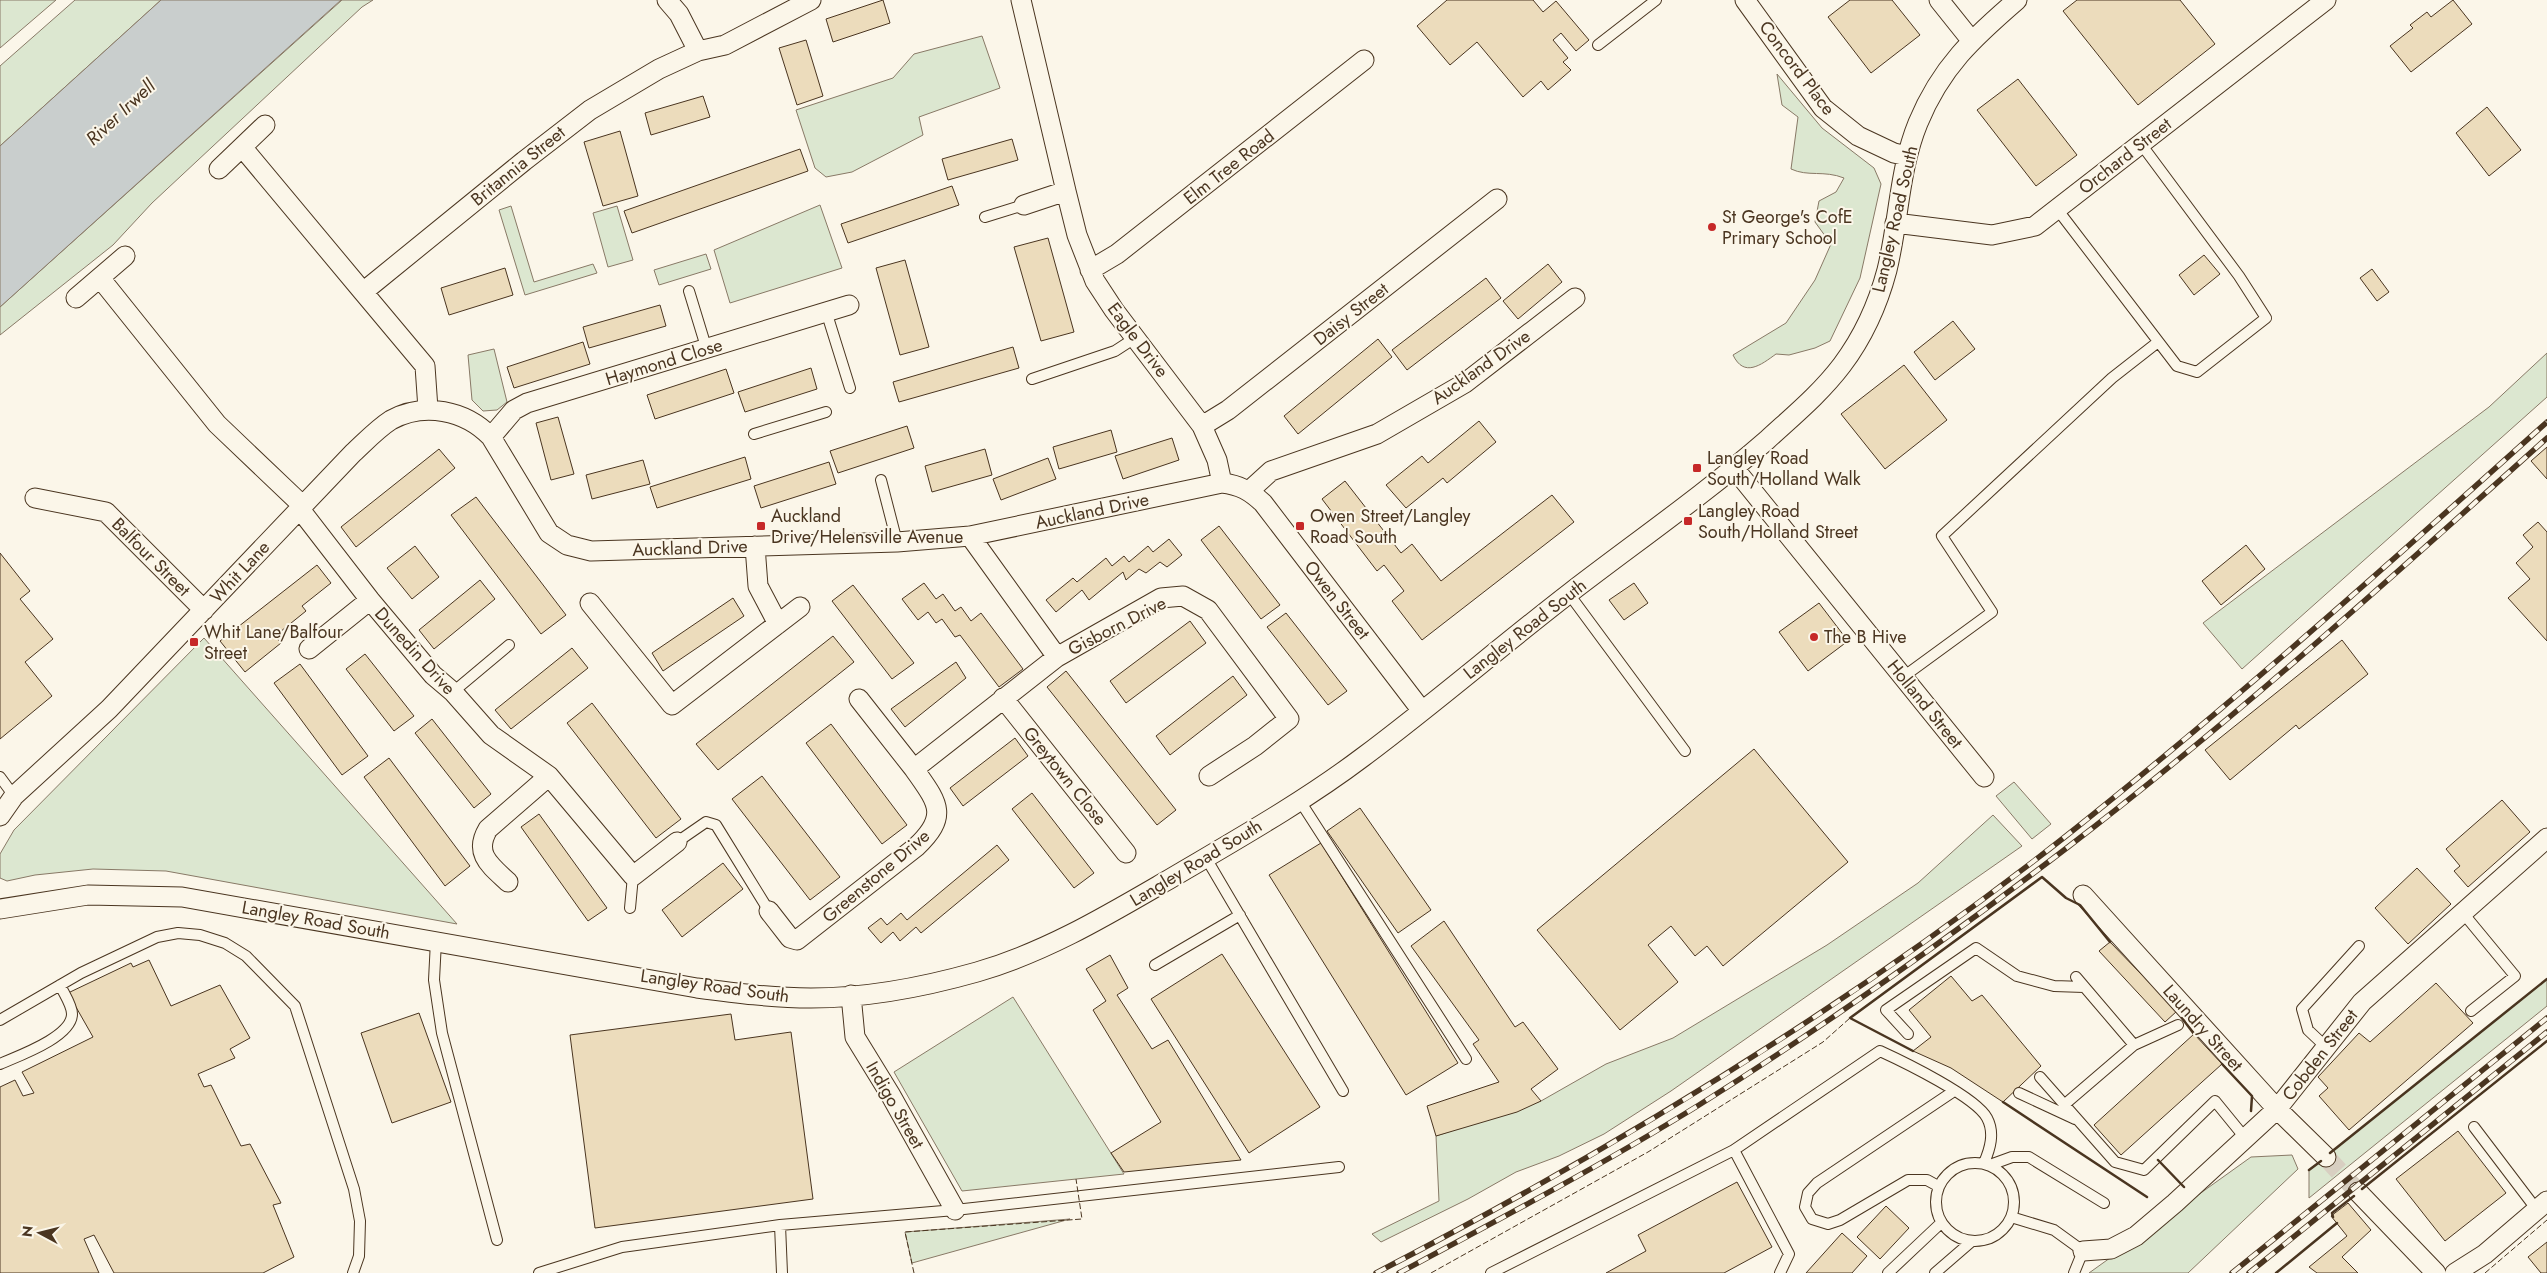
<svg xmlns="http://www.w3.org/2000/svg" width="2547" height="1273" font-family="Jost,sans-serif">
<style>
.green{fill:#dce7d0;stroke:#887966}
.water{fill:#c9cecd;stroke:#887966}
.building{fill:#ecdcbc;stroke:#4a3520}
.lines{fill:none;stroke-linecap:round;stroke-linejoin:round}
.minor-tunnel{stroke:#d8cfc1;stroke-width:19;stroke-dasharray:19 9;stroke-linecap:butt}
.service-casing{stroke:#4a3520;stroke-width:12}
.minor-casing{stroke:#4a3520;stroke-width:21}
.service{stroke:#fbf6e9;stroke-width:10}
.minor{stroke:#fbf6e9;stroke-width:19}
.rail-casing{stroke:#4a3520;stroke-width:5.5}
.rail{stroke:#fbf6e9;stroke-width:4;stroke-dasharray:11;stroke-linecap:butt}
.fence{stroke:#4a3520;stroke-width:1;stroke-dasharray:6 2.5;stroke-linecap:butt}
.wall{stroke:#4a3520;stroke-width:2.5}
.poi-dot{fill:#c62828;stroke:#fbf6e9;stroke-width:2}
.labels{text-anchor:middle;stroke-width:4;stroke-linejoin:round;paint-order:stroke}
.street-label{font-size:18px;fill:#4a3520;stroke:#fbf6e9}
.poi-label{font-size:18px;fill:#4a3520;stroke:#fbf6e9;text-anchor:start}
.water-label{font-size:19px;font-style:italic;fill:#4a3520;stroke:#fbf6e9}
</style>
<rect width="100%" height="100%" fill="#fbf6e9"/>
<!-- green -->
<path class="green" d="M0,0h56l-56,48z
M75,0h86l-161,146v-80z
M342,0h31l-11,7 -210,196 -39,42 -113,90v-28z
M982,36l18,52 -81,29 4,18 -71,37 -26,5 -11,-9 -19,-58 97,-32 21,-24z
M1777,74l45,54 52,40 7,16 -21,94 -30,63 -15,7 -26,7 -13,-1c-15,11 -32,24 -43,1l53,-32 29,-43 16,-36 -16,-22 4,-21 17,-9 8,-14c-20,-8 -36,-1 -53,-9l7,-52 -16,-12z
M820,205l22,63 -112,35 -16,-53z
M511,206l23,76 59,-18 4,9 -72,22 -26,-85z
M617,206l16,54 -25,7 -15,-54z
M706,254l5,15 -52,16 -5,-15z
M494,349l13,53 -10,8 -14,1 -11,-11 -4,-45z
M2547,353v44l-305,272 -39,-46 286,-216z
M204,638l253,286 -291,-53 -73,-2 -58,6 -28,6 -7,-3v-24l14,-24z
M2014,782l37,42 -19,15 -36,-43z
M1993,815l29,31 -351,245 -67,43 -45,22 -43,16 -48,27 -87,43 -9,-8 67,-33 -3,-65 105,-35 65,-37 67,-26 154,-93 91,-62z
M2547,979v27l-238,192v-28z
M1013,997l111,177 -162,17 -68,-119z
M2292,1155l6,14 -110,104h-99l162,-116z
M1070,1219l-158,44 -7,-31z"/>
<!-- water -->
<path class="water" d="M161,0h180l-341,307v-161z"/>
<!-- building -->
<path class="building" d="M883,0l7,23 -57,19 -7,-23z
M1447,0h86l10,12 13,-11 33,39 -13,11 -15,-18 -8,7 15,18 -5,4 8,8 -23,20 -7,-9 -18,16 -46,-55 -27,23 -33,-39z
M1850,0h42l28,35 -49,38 -43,-56z
M2077,0h103l35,44 -77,61 -75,-94z
M2453,0l19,24 -61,48 -21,-26 23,-18 -3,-3 17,-13 4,5z
M806,40l17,56 -26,9 -18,-57z
M2018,79l59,76 -41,31 -59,-76z
M703,96l7,21 -59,18 -6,-22z
M2487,107l34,43 -32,26 -33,-43z
M620,131l18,65 -35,10 -19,-64z
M1012,139l6,21 -70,20 -6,-21z
M800,149l8,22 -176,62 -8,-22z
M952,186l7,19 -111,38 -7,-19z
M1048,238l26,94 -33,9 -27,-94z
M2204,255l16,19 -26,21 -15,-20z
M905,260l24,87 -29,8 -24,-87z
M1548,264l14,18 -44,37 -15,-18z
M505,268l8,27 -64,20 -8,-27z
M2372,269l17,23 -12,9 -17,-23z
M1486,278l15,20 -94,72 -15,-20z
M660,305l6,21 -77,22 -6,-21z
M1953,321l22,28 -40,31 -21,-28z
M1378,339l14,18 -94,77 -14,-18z
M583,342l7,22 -76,24 -7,-21z
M1013,347l6,21 -120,34 -6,-20z
M1904,365l43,55 -62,49 -44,-55z
M811,368l6,21 -72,23 -7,-20z
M726,369l8,24 -79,26 -8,-24z
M558,417l16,57 -23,6 -15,-57z
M1479,421l17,21 -49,41 -4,-5 -37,30 -20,-23 36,-29 6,7z
M907,426l7,22 -76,25 -8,-22z
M1111,430l6,22 -58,17 -6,-22z
M1172,438l7,22 -56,19 -8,-23z
M2547,447v32l-16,-18z
M439,449l16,19 -99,79 -15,-20z
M985,449l7,26 -60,17 -7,-26z
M745,457l6,22 -94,29 -7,-21z
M1048,458l8,21 -55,21 -8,-21z
M643,460l7,24 -58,15 -6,-24z
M829,462l7,22 -75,24 -7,-22z
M1345,481l56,72 11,-9 29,37 111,-86 22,27 -152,118 -30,-39 12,-10 -20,-26 -7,6 -55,-72z
M476,497l90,118 -25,19 -90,-119z
M2538,522l9,10v109l-39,-43 22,-19 -14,-16 17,-16 -10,-12z
M1219,526l61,79 -19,14 -60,-79z
M1169,539l13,16 -15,12 -7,-5 -14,11 -7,-4 -13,11 -3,-8 -34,28 -7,-10 -26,22 -10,-12 27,-22 4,4 29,-24 6,8 12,-10 5,6 19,-16 5,6z
M2246,545l19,24 -44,36 -19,-24z
M415,546l24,31 -27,22 -25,-31z
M0,553l30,38 -10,8 33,40 -28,23 27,34 -52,43z
M317,565l14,18 -29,23 4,5 -31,25 6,7 -36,29 -25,-31z
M480,580l15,19 -61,50 -15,-19z
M924,583l12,16 7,-5 12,17 6,-4 10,14 10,-8 42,56 -24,18 -39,-52 -5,2 -13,-18 -6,4 -8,-11 -10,8 -16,-21z
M1634,583l14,20 -24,17 -15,-20z
M853,585l61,78 -22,16 -60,-78z
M733,598l11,18 -81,55 -11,-18z
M1819,603l29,38 -40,30 -29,-39z
M1286,613l61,78 -19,14 -61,-78z
M1190,621l16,22 -80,60 -16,-22z
M833,636l21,26 -136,108 -22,-26z
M2342,640l26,34 -69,55 -3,-4 -66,55 -25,-30z
M572,648l16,20 -77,61 -16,-19z
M365,654l49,62 -20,15 -48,-62z
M956,662l10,16 -61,49 -14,-18z
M300,664l68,92 -26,19 -68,-92z
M1066,671l110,139 -19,15 -110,-138z
M1233,676l14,19 -77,60 -14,-19z
M592,703l89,116 -25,19 -89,-115z
M432,719l59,75 -17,14 -59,-75z
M831,724l76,101 -25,19 -76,-101z
M1015,738l13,18 -65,50 -13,-18z
M1754,749l94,113 -125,104 -16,-20 -12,10 -24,-30 -23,19 30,37 -58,48 -83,-100z
M389,758l81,108 -25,20 -81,-109z
M762,776l78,101 -30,23 -78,-101z
M1032,793l62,80 -20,15 -62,-79z
M2502,800l28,32 -62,55 -14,-16 6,-5 -14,-17z
M1360,808l71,102 -33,23 -71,-102z
M539,814l68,94 -19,13 -67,-94z
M1321,843l137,220 -52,32 -137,-220z
M997,845l12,15 -88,73 -5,-6 -16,14 -7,-9 -12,11 -13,-15 13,-10 6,7 14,-12 6,7z
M723,863l20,26 -61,48 -20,-27z
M2417,868l34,36 -43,40 -33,-36z
M1444,921l71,106 8,-5 35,47 -27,20 10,12 -24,11 -81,24 -9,-30 72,-24 -26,-38 6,-4 -68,-94z
M2110,942l67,69 -12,11 -66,-71z
M1222,954l98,153 -71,46 -98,-154z
M1110,955l18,33 -11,7 35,54 16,-9 73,120 -117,12 -13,-19 50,-31 -68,-112 13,-9 -20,-32z
M149,960l22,46 49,-21 30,53 -20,11 5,9 -37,16 6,13 7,-2 30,61 9,-2 31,59 -8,2 21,52 -31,16h-149l-20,-38 -10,4 15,34h-99v-186l15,-7 8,16 11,-3 -12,-21 71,-35 -25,-44 63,-30 2,4z
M1951,976l21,25 10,-6 59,71 -38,36 -52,-34 -38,-17 18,-14 -22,-27z
M2436,983l37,40 -124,107 -30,-34 9,-8 -10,-11 41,-44 11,9z
M419,1013l32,89 -59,21 -31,-90z
M731,1014l4,26 56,-8 22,167 -218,29 -25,-193z
M2194,1034l28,30 -101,91 -27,-30z
M2458,1131l48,62 -61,48 -49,-62z
M1737,1182l35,65 -48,26h-118l40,-22 -8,-16z
M2348,1203l23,27 -29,27 16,16h-41l-8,-6 38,-31 -16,-20z
M1886,1206l23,22 -29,31 -23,-22z
M1842,1233l25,23 -15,17h-46z
M2547,1242v31h-6l-13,-16z"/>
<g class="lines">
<!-- minor-tunnel -->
<path class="minor-tunnel" d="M2326,1157l32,35"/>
<defs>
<path id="service" d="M1598,45l58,-45
M2057,209l120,157 20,6 69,-54 -27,-42 -98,-132
M985,217l39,-12
M689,291l18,59
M826,311l24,77
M1032,379l83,-28 20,-13
M754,434l72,-22
M881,480l16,62
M1569,594l116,157
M1903,677l89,-65 -50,-76 170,-158 46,-36
M453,692l56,-47
M0,777l14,19
M1300,801l166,258
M677,842l29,-20 10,3 53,86
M1206,858l137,233
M630,908l3,-32
M2463,913l52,63 -44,35
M436,941l-2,39 8,53 55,207
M1155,965l85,-50
M2076,977l58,68
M0,1020l81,-47 76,-36 21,-4 22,2 25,8 21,13 49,50 59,183 6,32 -1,35 -6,17
M1908,1034l-22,-24 90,-62 41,28 37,10 30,1
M2327,1048l-19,-18 -6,-21 57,-63
M0,1064c18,-8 72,-27 72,-50 0,-9 -8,-20 -12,-29
M2040,1077l75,85 29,8 71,-69 31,38
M2019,1093l56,26
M2064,1105l70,-60 44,-20
M2474,1127l63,83
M1734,1150l146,-99c24,11 96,46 107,67 8,15 3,31 -3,45
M1936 1202a39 39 0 1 1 78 0a39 39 0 1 1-78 0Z
M1990,1165l22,-8h17l75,46
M1938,1186l-11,-6h-19l-68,40 -12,4 -16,-5 -7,-12 3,-14 9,-10 137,-92
M2011,1217l43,13 29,21 -9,22
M780,1225l2,48
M539,1273l83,-26 158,-22 175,-15 384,-43
M1491,1273l243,-123 55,104 -9,19
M1888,1273l53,-50
M1935,1273l37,-32"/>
<path id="minor" d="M667,0l12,14 19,37
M1021,0l45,191
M1745,0l78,108 35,28 36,17 13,3
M1939,0l32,40
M242,147l121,145
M219,169l46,-44
M1024,205l42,-14 11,44 18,46 19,29 88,116 15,34 5,23
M1895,223l97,12 43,-9 291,-226
M1090,270l27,-16 247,-194
M100,278l117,146 85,81
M76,298l49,-42
M428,409l-3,-43 -62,-74 161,-131 66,-51 69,-41 39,-18 27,-6 86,-45
M1202,426l26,-16 269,-211
M491,437l23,-27 13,-7 322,-98
M1734,468l250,309
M1249,491l22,-20 106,-37 88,-51 110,-85
M35,498l71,14 98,98
M299,508l71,92 63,75 20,17 38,43 58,41 84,100 44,-34
M970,536l87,121 104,-59 22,-2 25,14 81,109 -34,27 -46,30
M755,546l3,40 20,38
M590,603l82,102 128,-98
M309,649l61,-49
M1003,698l123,155
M859,699l55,70
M0,816l14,-20 95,-87 244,-256c12,-11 24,-24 38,-33 33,-18 74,-10 100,17l58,96 18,12 24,6 306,-9 73,-6 252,-53c18,2 28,8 41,20l159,208
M508,882c-17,-16 -35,-28 -20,-53l61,-53
M2083,895l194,214 49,48
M0,909l88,-14 94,2 515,91c38,5 76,10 114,10 55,0 113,-11 166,-26 69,-20 129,-56 191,-92 66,-39 134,-77 195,-123 71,-53 138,-111 208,-165 65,-50 134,-98 196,-152 26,-24 53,-46 75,-75 21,-28 36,-61 45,-95 12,-49 12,-101 31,-147 23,-56 55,-85 99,-123
M769,911l21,27 7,2 119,-93c34,-32 21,-45 -2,-78l143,-112
M851,995l4,42 35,57 65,116
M2358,1192l78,81
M2083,1251l28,-2 25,-13 39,-33 102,-94 85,-107 185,-164
M2455,1273l30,-19 62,-53"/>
</defs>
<!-- service casing -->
<use href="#service" class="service-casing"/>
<!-- minor casing -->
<use href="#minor" class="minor-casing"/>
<!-- service -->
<use href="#service" class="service"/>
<!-- minor -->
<use href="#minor" class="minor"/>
<defs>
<path id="rail" d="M1376,1273c242,-126 475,-268 690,-437 166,-132 324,-273 481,-414
M1399,1273c101,-54 203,-108 300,-168 127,-80 250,-167 369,-258 167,-128 323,-269 479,-409
M2232,1273l315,-255
M2249,1273l298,-241"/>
</defs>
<!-- rail casing -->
<use href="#rail" class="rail-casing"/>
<!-- rail -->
<use href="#rail" class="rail"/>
<!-- fence -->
<path class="fence" d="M914,1273l-9,-41 177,-13 -6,-40
M1431,1273l217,-121 175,-110 27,-24
M2485,1273l62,-53"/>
<!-- wall -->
<path class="wall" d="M2182,1018l12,16
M1913,1051l-63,-33 192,-141 24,21 14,7 30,37
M2222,1064l30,32 -1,15
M2003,1102l144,95
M2330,1153l217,-174
M2158,1160l26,27
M2309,1170l12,-9
M2362,1189l185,-148
M2333,1217l-1,-4 22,-17
M2276,1273l61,-50"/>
</g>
<!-- markers -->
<g class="poi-dot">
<circle cx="1712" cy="227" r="5"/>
<rect x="1692" y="463" width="10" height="10" rx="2.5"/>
<rect x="1683" y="516" width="10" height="10" rx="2.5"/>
<rect x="756" y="521" width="10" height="10" rx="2.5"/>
<rect x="1295" y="521" width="10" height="10" rx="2.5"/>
<circle cx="1814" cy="637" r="5"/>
<rect x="189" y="637" width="10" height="10" rx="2.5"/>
</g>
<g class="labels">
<!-- street labels -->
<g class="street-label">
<text transform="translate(1797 68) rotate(53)" y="6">Concord Place</text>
<text transform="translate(2125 156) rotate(-38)" y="6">Orchard Street</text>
<text transform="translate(518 166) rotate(-39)" y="6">Britannia Street</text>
<text transform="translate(1229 167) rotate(-38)" y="6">Elm Tree Road</text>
<text transform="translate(1895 219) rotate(-77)" y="6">Langley Road South</text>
<text transform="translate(1351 314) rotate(-38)" y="6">Daisy Street</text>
<text transform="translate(1138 340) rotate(53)" y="6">Eagle Drive</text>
<text transform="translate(664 362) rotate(-17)" y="6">Haymond Close</text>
<text transform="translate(1481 367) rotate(-35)" y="6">Auckland Drive</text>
<text transform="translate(1092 511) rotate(-12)" y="6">Auckland Drive</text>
<text transform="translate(690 548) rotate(-2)" y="6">Auckland Drive</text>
<text transform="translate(151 557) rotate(45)" y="6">Balfour Street</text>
<text transform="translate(240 572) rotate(-47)" y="6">Whit Lane</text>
<text transform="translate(1337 600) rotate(52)" y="6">Owen Street</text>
<text transform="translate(1117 626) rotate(-27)" y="6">Gisborn Drive</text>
<text transform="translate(1525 629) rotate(-38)" y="6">Langley Road South</text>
<text transform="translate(415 651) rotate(48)" y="6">Dunedin Drive</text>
<text transform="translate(1925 704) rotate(51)" y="6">Holland Street</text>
<text transform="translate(1065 776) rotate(51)" y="6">Greytown Close</text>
<text transform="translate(1196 863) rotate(-31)" y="6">Langley Road South</text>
<text transform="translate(876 876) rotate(-40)" y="6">Greenstone Drive</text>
<text transform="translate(316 920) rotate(10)" y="6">Langley Road South</text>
<text transform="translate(715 986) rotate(8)" y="6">Langley Road South</text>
<text transform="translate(2203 1028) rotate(48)" y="6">Laundry Street</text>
<text transform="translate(2320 1055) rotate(-52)" y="6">Cobden Street</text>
<text transform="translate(895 1105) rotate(60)" y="6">Indigo Street</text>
</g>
<!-- poi labels -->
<g class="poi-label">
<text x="1722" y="223">St George's CofE<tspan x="1722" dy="21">Primary School</tspan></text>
<text x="1707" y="464">Langley Road<tspan x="1707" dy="21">South/Holland Walk</tspan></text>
<text x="1698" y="517">Langley Road<tspan x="1698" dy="21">South/Holland Street</tspan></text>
<text x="771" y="522">Auckland<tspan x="771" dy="21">Drive/Helensville Avenue</tspan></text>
<text x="1310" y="522">Owen Street/Langley<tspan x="1310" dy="21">Road South</tspan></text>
<text x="204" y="638">Whit Lane/Balfour<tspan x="204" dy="21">Street</tspan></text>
<text x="1824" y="643">The B Hive</text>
</g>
<!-- water labels -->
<g class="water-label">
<text transform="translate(120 112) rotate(-43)" y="7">River Irwell</text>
</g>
</g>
<!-- north arrow -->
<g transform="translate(40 1233) rotate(277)" stroke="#fbf6e9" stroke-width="4" paint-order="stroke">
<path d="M0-4L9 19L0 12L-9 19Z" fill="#4a3520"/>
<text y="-8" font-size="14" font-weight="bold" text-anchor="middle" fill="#4a3520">N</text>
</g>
</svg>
